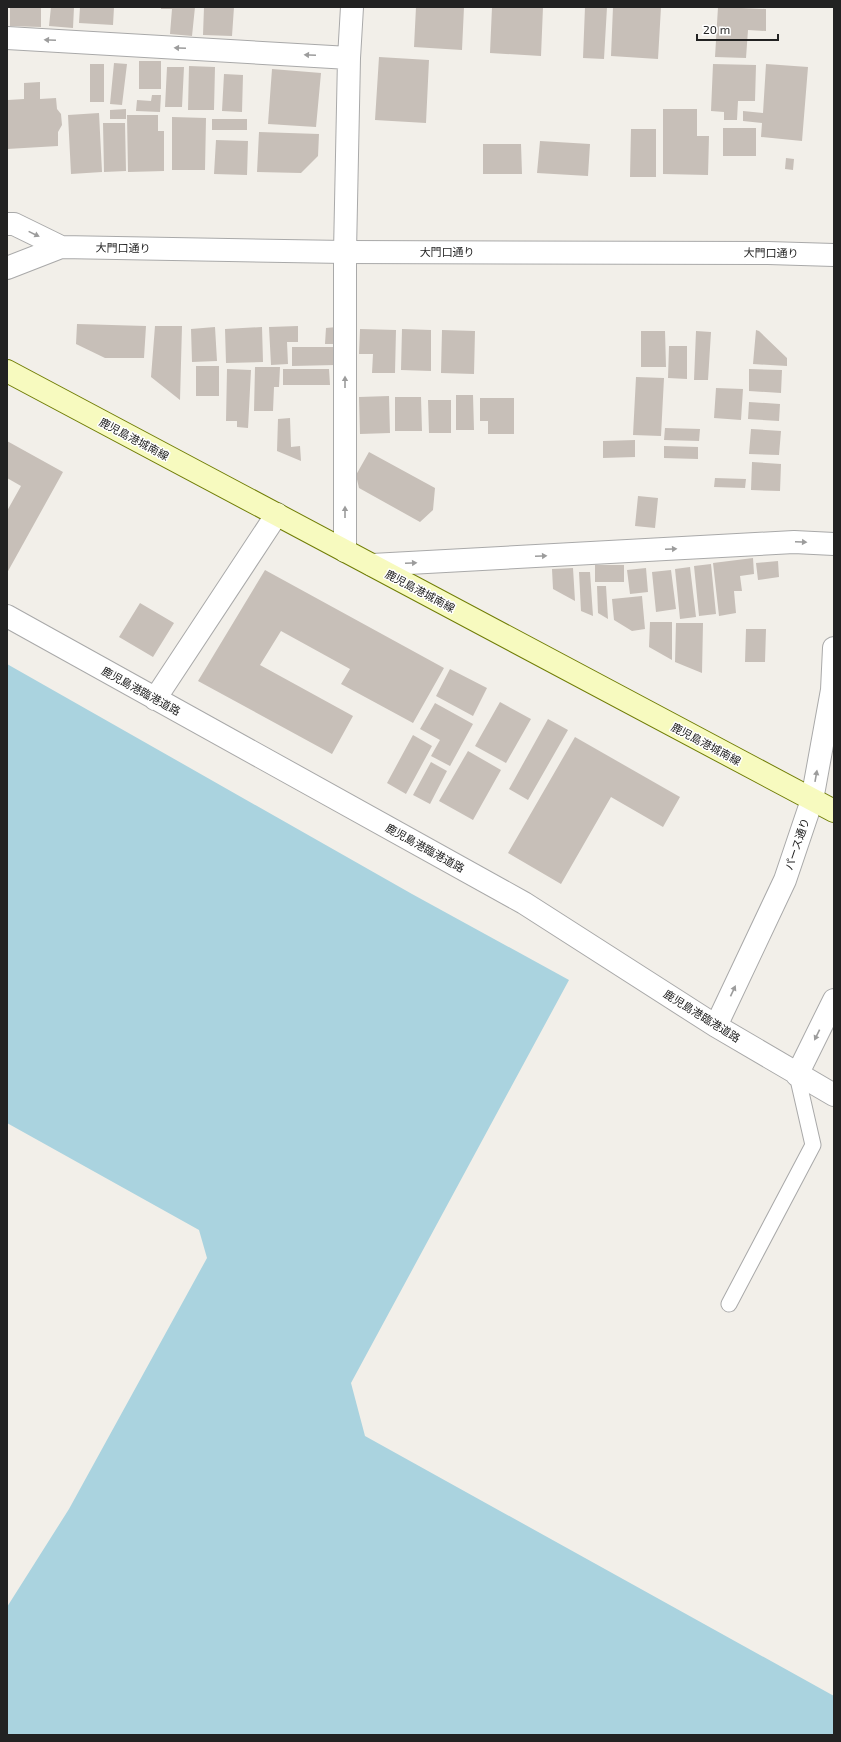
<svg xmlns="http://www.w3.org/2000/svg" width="841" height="1742" font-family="'Exo 2','Noto Sans JP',sans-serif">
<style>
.water{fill:#aad3df}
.building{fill:#c7bfb8}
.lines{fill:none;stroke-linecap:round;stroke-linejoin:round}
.service-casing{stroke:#a9a9a9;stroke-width:17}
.minor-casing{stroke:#a9a9a9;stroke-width:24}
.tertiary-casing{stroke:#a9a9a9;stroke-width:24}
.secondary-casing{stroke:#707d05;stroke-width:24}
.service{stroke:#fff;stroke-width:15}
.minor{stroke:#fff;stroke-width:22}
.tertiary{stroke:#fff;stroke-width:22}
.secondary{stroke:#f7fabf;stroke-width:22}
.oneway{fill:#9c9c9c}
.labels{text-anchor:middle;stroke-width:3;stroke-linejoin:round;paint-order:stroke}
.street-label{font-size:11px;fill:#222;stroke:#fff}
</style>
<rect width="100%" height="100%" fill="#f2efe9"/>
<!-- water -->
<path class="water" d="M7,664l405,230 157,86 -218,403 14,53 469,260v39h-827v-128l62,-98 138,-251 -8,-28 -192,-107z"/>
<!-- building -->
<path class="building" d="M10,7h31v20l-31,-1z
M51,7h23l-1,21 -24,-2z
M80,7h34l-1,18 -34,-2z
M161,7h34l-3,29 -22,-2 2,-25h-11z
M204,7h30l-2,29 -29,-1z
M416,7h48l-2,43 -48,-3z
M492,7h51l-2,49 -51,-3z
M585,7h22l-3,52 -21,-1z
M613,7h48l-3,52 -47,-3z
M718,7l48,2v22l-18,-1 -2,28 -31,-1z
M379,57l50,3 -3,63 -51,-3z
M139,61h22v28h-22z
M114,63l13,1 -5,41 -12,-1z
M90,64h14v38h-14z
M713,64l43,1 -1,36h-17l-1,19h-13v-8l-13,-1z
M766,64l42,3 -6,74 -41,-4 1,-14 -19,-2v-10l20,2z
M189,66l26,1 -1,43h-26z
M167,67h17l-2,40h-17z
M272,69l49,4 -5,54 -48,-3z
M224,74l19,1 -1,37 -20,-1z
M40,82v17l16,-1 1,11 4,5 1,11 -4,7v14l-51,3 1,-49 16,-1v-16z
M152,95h9l-1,17 -24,-1 1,-11 14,1z
M126,109v10h-16v-9z
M663,109h34v27h12l-1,39 -45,-1z
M99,113l3,59 -31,2 -3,-59z
M127,115h31v16h6v40l-36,1z
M172,117l34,1 -1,52h-33z
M212,119h35v11h-35z
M103,123h22l1,48 -22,1z
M723,128h33v28h-33z
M631,129h25v48h-26z
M259,132l60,2 -1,22 -17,17 -44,-1z
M216,140l32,1 -1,34 -33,-1z
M540,141l50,3 -2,32 -51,-3z
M483,144h38l1,30h-39z
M786,158l8,1 -1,11 -8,-1z
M77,324l69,2 -2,32h-39l-29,-14z
M155,326h27l-2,74 -29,-23z
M298,326v16h-11l1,22 -17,1 -2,-38z
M215,327l2,34 -25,1 -1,-33z
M262,327l1,35 -37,1 -1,-34z
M337,327v17h-12l1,-16z
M360,329l36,1 -1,43h-23l1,-19h-14z
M402,329l29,1v41l-30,-1z
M442,330l33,1 -1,43 -33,-1z
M756,330l3,1 28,27v8l-34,-2z
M641,331h24l1,36h-25z
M696,331l15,1 -3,48h-14z
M669,346h18v33l-19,-1z
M292,347h43v18l-43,1z
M196,366h23v30h-23z
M255,367h25l-1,20h-5l-1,24h-19z
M227,369l24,1 -3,58 -11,-1v-6h-11z
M283,369h46l1,16h-47z
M749,369l33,1 -1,23 -32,-2z
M636,377l28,1 -3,58 -28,-1z
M716,388l27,1 -2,31 -27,-2z
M456,395h17l1,35h-18z
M389,396l1,37 -30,1 -1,-37z
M395,397h26l1,34h-27z
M480,398h34v36h-26v-13h-8z
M428,400h23v33h-22z
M749,402l31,2 -1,17 -31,-2z
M290,418l1,29 9,-1 1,15 -24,-10 1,-32z
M665,428l35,1 -1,12 -35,-1z
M751,429l30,2 -2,24 -30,-1z
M635,440v17l-32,1v-17z
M7,441l56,31 -56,101v-62l14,-25 -14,-8z
M664,446l34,1v12l-34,-1z
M369,452l66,36 -2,22 -13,12 -61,-34 -3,-13z
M752,462l29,2 -1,27 -29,-1z
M715,478l31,1 -1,9 -31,-1z
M638,496l20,2 -3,30 -20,-2z
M753,558l1,16 -14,2 2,15h-8l2,22 -17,3 -6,-53z
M778,561l1,16 -21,3 -2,-17z
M711,564l5,50 -17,2 -5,-50z
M595,565h29v17h-29z
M690,567l6,50 -16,2 -5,-50z
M573,568l2,33 -22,-12 -1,-20z
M646,568l2,24 -18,2 -3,-24z
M265,570l179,98 -31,55 -72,-39 9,-15 -69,-38 -21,34 93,51 -21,38 -134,-73z
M671,570l5,39 -20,3 -4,-40z
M579,572h11l3,44 -12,-5z
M597,586h9l2,33 -10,-6z
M642,596l3,33 -13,2 -18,-11 -2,-21z
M140,603l34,20 -21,34 -34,-20z
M650,622h22v38l-23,-13z
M676,623h27l-1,50 -27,-11z
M746,629h20l-1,33h-20z
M450,669l37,19 -14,28 -37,-20z
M500,702l31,17 -25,44 -31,-17z
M435,703l38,21 -23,42 -19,-10 9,-16 -20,-11z
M548,719l20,11 -40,70 -19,-11z
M413,735l19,11 -26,48 -19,-11z
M575,737l105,60 -17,30 -52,-30 -50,87 -53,-31z
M468,751l33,19 -28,50 -34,-19z
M431,762l16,9 -17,33 -17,-9z"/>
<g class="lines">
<defs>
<path id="service" d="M729,1304l84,-159 -16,-70"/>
<path id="minor" d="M7,38l342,20
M345,551v-299l4,-194 3,-51
M372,565l422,-23 40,2"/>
<path id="tertiary" d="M7,224h7l47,23
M7,268l54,-21 284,5 423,1 66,2
M7,616l517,287 192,123 118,69
M155,699l122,-185
M716,1026l69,-146 27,-80 20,-110 2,-42
M797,1075l37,-75"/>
<path id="secondary" d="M7,371l827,440"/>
</defs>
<!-- service casing -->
<use href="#service" class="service-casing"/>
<!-- minor casing -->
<use href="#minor" class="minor-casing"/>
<!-- tertiary casing -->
<use href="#tertiary" class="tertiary-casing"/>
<!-- secondary casing -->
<use href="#secondary" class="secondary-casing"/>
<!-- service -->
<use href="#service" class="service"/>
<!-- minor -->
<use href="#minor" class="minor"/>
<!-- tertiary -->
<use href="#tertiary" class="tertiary"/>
<!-- secondary -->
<use href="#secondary" class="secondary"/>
</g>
<!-- one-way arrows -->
<defs><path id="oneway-solid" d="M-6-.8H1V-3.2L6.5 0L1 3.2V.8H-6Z"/></defs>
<g class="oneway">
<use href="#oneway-solid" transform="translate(50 40) rotate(-177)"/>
<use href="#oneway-solid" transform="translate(180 48) rotate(-177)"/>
<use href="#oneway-solid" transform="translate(310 55) rotate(-177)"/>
<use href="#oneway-solid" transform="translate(34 234) rotate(26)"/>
<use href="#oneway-solid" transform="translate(345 382) rotate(-90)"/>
<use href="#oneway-solid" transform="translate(345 512) rotate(-90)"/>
<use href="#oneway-solid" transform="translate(801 542) rotate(3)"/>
<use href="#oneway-solid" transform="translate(671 549) rotate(-3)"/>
<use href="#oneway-solid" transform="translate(541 556) rotate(-3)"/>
<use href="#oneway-solid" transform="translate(411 563) rotate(-3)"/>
<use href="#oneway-solid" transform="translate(816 776) rotate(-80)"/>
<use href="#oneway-solid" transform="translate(733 991) rotate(-65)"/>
<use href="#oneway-solid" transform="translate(817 1035) rotate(116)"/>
</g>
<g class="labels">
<!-- street labels -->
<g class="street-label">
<text transform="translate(123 248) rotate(1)" y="4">大門口通り</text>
<text x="447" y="256">大門口通り</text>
<text transform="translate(771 253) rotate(1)" y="4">大門口通り</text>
<text transform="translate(134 439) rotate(28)" y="4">鹿児島港城南線</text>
<text transform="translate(420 591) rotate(28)" y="4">鹿児島港城南線</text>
<text transform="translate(141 691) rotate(29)" y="4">鹿児島港臨港道路</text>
<text transform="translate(706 744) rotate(28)" y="4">鹿児島港城南線</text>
<text transform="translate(797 844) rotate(-71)" y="4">パース通り</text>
<text transform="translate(425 848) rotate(29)" y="4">鹿児島港臨港道路</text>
<text transform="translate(702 1016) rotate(32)" y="4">鹿児島港臨港道路</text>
</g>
</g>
<!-- border -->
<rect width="841" height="1742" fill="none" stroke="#222222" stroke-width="16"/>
<!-- scale -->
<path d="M697 34v6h81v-6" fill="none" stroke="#222222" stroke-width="2"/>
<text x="703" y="34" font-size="12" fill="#222222" stroke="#ffffff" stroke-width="3" paint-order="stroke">20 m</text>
</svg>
